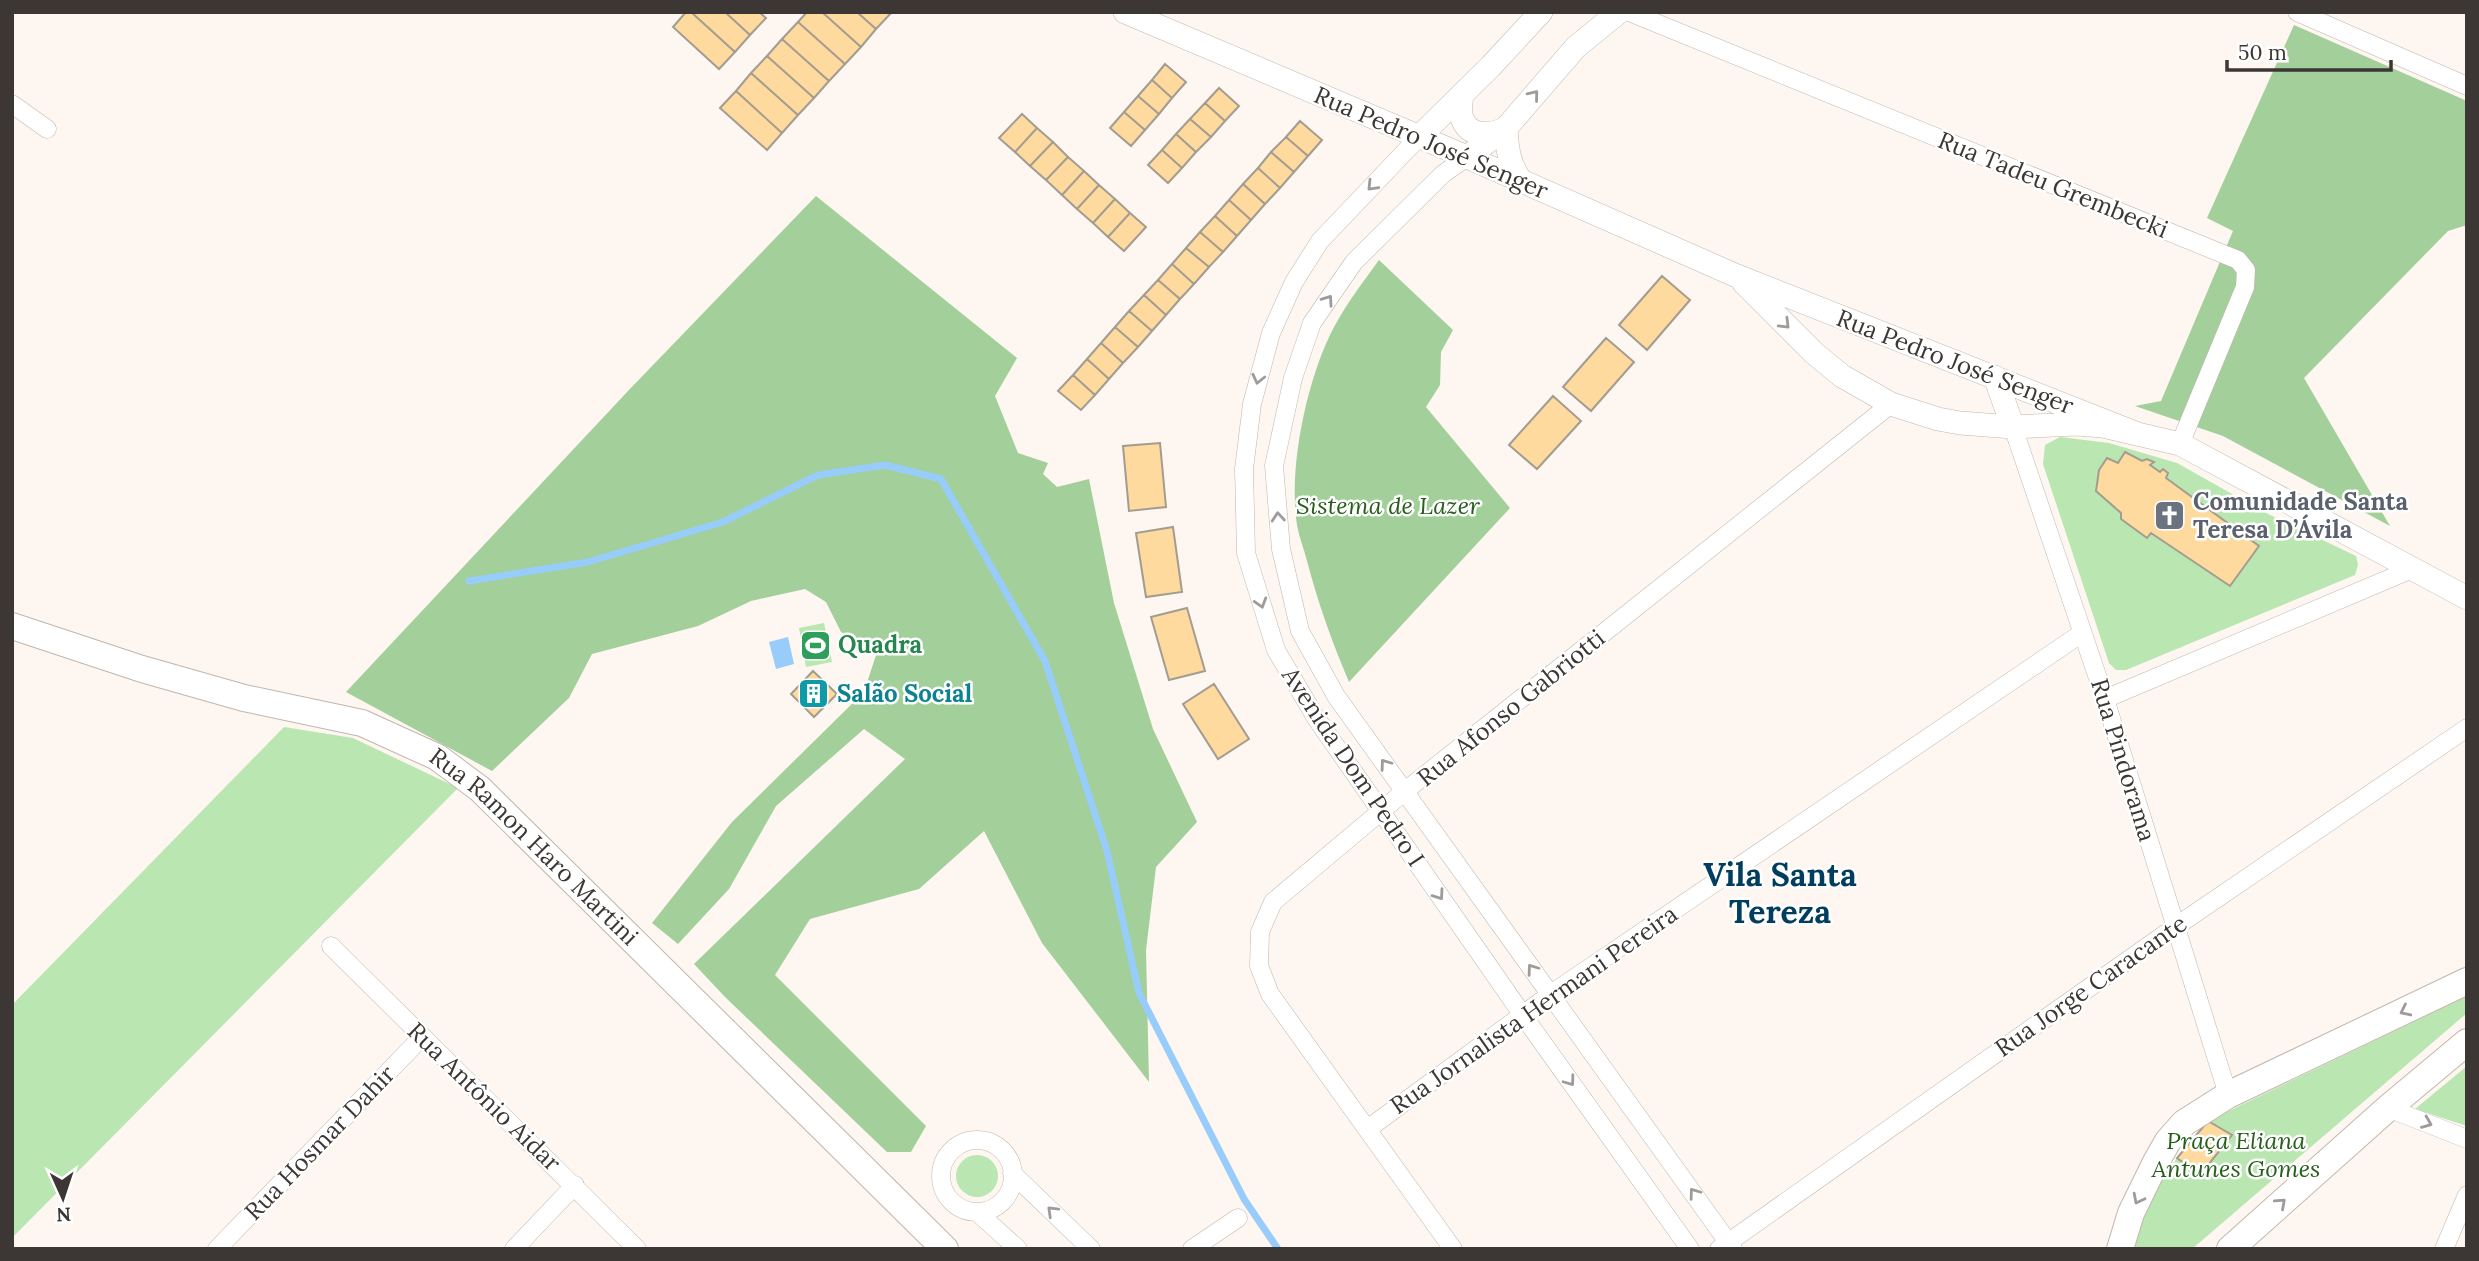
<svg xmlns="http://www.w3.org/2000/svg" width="2479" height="1261" font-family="Lora,serif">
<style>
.green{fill:#bae6b1}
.forest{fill:#a3cf9a}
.water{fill:#98ccfb}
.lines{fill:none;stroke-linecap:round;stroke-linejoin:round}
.stream{stroke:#98ccfb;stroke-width:7}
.building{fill:#ffda9e;stroke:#a39c90;stroke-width:2}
.minor-casing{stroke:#c2b6ad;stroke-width:19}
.tertiary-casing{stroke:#c2b6ad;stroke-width:24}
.secondary-casing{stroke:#c2b6ad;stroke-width:28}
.minor{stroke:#fff;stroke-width:18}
.tertiary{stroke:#fff;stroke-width:23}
.secondary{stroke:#fff;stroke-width:26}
.oneway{stroke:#9e9b9a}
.labels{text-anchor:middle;stroke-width:5;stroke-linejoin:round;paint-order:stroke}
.street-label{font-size:24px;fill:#3c3734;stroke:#fff}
.worship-label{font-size:24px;font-weight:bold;fill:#5b616d;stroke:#fff;text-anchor:start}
.park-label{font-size:24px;font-style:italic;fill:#265f1a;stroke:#fff}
.leisure-label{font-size:24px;font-weight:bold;fill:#27864d;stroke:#fff;text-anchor:start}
.culture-label{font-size:24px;font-weight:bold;fill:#0d838f;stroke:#fff;text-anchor:start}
.district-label{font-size:32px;font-weight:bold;fill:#003d5e;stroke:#fff}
</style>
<rect width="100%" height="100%" fill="#fef6f0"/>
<!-- green -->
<path class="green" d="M2060,437l49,6 68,20 89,50 90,43 2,9 -3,10 -229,95h-10l-7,-7 -66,-199 2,-19z
M824,623l8,39 -26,5 -7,-39z
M284,727l69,11 105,50 -446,450v-233z
M2467,996v17l-275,236h-61l20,-52 26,-39 31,-37z
M2467,1066v60l-52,-17z
M956 1176a21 21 0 1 1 42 0a21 21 0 1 1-42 0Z"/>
<!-- forest -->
<path class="forest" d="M2294,25l173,76v124l-19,6 -144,147 86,148 -167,-90 -88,-30 26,-5 72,-170 -26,-13z
M816,196l201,162 -22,38 23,57 30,10 -5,11 14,13 32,-8 25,124 39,126 44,93 -41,45 -10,83 3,132 -107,-139 -58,-112 -65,58 -109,30 -35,56 151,151 -15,26h-24l-162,-155 -31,-33 211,-205 -41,-30 -88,77 -47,83 -51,55 -26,-21 80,-101 132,-130 13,-40 -36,-20 -15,-30 -21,-13 -54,12 -53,25 -106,28 -23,44 -77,73 -146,-79 282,-301z
M1379,260l74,70 -12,22 -1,33 -14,22 84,101 -161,174c-17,-40 -31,-79 -42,-121 -3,-12 -8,-24 -10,-36 -9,-57 10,-147 37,-198 13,-24 29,-45 45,-67z"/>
<!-- water -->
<path class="water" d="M788,637l6,27 -18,5 -7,-27z"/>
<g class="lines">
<!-- stream -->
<path class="stream" d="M469,581l119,-19 135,-40 95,-47 67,-10 56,14 104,182 62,190 32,142 105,206 34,50"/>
</g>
<!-- building -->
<path class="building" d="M686,12h5l44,40 -16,17 -46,-42z
M691,12h34l25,23 -15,17z
M725,12h34l7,6 -16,17z
M807,12h15l39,35 -16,17 -47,-42z
M822,12h35l19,17 -15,18z
M857,12h35l-16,17z
M798,22l47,42 -16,17 -47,-42z
M782,39l47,42 -15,17 -47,-42z
M767,56l47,42 -16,17 -47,-42z
M1165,64l21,18 -14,16 -20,-18z
M751,73l47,42 -16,18 -46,-42z
M1152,80l20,18 -13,16 -21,-18z
M1219,88l20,18 -14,15 -20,-18z
M736,91l46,42 -15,17 -47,-42z
M1138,96l21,18 -14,16 -21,-18z
M1205,103l20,18 -14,16 -21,-18z
M1124,112l21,18 -14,16 -21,-18z
M1022,114l15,14 -22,24 -16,-14z
M1190,119l21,18 -15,15 -20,-18z
M1300,121l22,19 -14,16 -22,-19z
M1037,128l16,14 -23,24 -15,-14z
M1176,134l20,18 -14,16 -20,-18z
M1286,137l22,19 -14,16 -23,-20z
M1053,142l15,15 -22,23 -16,-14z
M1162,150l20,18 -14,15 -20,-18z
M1271,152l23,20 -14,16 -22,-20z
M1068,157l16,14 -22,24 -16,-15z
M1258,168l22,20 -15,16 -22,-20z
M1084,171l15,14 -22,24 -15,-14z
M1243,184l22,20 -14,16 -22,-20z
M1099,185l16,14 -22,24 -16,-14z
M1115,199l15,14 -22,24 -15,-14z
M1229,200l22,20 -14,16 -22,-20z
M1130,213l16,14 -22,24 -16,-14z
M1215,216l22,20 -14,16 -23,-20z
M1200,232l23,20 -14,15 -23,-19z
M1186,248l23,19 -15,17 -22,-20z
M1172,264l22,20 -14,15 -22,-19z
M1662,276l28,24 -43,50 -28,-25z
M1158,280l22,19 -14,16 -22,-20z
M1144,295l22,20 -14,16 -23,-20z
M1129,311l23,20 -14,16 -23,-20z
M1115,327l23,20 -15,16 -22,-20z
M1606,338l28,24 -43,49 -28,-24z
M1101,343l22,20 -14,16 -22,-20z
M1087,359l22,20 -14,16 -22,-20z
M1073,375l22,20 -14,15 -23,-19z
M1553,396l28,25 -44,48 -28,-24z
M1160,443l6,64 -37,4 -6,-65z
M2125,452l17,9 5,-2 7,3 -4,3 10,7 3,-3 5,4 -2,5 93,68 -29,40 -79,-53 -4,5 -26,-19v-6l-25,-22 3,-21 8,-12 11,5z
M1173,527l9,65 -36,5 -10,-64z
M1187,608l18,63 -36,9 -18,-63z
M813,671l24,23 -23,23 -23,-23z
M1214,684l35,55 -31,20 -35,-55z
M2208,1121l24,14 -32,40 -23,-17z"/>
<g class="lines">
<defs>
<path id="minor" d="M1629,12l609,248 8,10 -1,17 -65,157
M2297,12l170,74
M12,104l35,25
M1419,137l-99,104 -26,41 -23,51 -19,71 -8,65 2,84 30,97 40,68 206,296 168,235
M1467,157l-24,17 -89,88 -42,61 -19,55 -19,88 7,83 19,82 36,65 397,553
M2013,427l92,272 123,396
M2105,699l307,-130
M331,946l306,303
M2388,1108l79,31
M1369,1128l182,-134 531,-361
M941 1176a36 36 0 1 1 72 0a36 36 0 1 1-72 0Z
M1012,1173l79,76
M977,1212l41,37
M217,1249l205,-212
M514,1249l61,-64
M1192,1249l46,-31
M1453,1249l-183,-255 -11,-28 1,-34 13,-30 132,-111 486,-387
M1719,1249l456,-322 292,-199
M2444,1249l23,-54"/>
<path id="tertiary" d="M1125,12l342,145 270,119 398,157
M1462,95c-1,7 -3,16 0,23 7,20 29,18 44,10 1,21 3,36 15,53
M1419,137l72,-71 50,-54
M1467,157l39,-29 70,-81 43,-35
M1744,283l70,70 28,23 49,28 47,15 22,4 53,4 64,-3 26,2 77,18 287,154
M1995,377l18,50"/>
<g id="secondary">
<path id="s1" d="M12,626l130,43 102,29 118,25 75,34 43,32 465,460"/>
<path d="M2120,1249l11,-36 25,-51 12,-21 16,-18 44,-28 239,-114"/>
<path d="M2230,1249l158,-141 79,-66"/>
</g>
</defs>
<!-- minor casing -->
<use href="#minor" class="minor-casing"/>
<!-- tertiary casing -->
<use href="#tertiary" class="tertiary-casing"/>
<!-- secondary casing -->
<use href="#secondary" class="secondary-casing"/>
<!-- minor -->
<use href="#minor" class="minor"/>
<!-- tertiary -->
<use href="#tertiary" class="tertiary"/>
<!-- secondary -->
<use href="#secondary" class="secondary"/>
</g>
<!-- one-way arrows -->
<defs><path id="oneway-chevron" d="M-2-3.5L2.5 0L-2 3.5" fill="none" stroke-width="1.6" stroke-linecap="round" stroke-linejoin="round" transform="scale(1.75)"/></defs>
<g class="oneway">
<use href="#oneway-chevron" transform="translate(1534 95) rotate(-51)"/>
<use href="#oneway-chevron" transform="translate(1372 186) rotate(134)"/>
<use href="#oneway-chevron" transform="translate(1328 300) rotate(-55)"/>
<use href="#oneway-chevron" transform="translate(1785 324) rotate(45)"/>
<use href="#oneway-chevron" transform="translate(1258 379) rotate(103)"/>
<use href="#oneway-chevron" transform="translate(1278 517) rotate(-95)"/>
<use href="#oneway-chevron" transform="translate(1261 603) rotate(73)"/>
<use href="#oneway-chevron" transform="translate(1385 764) rotate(-126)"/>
<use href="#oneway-chevron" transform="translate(1439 895) rotate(55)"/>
<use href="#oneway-chevron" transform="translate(1532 969) rotate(-126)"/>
<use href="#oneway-chevron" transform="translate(2405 1011) rotate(154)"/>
<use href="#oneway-chevron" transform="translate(1570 1081) rotate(54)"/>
<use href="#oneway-chevron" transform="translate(2427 1123) rotate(22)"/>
<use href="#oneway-chevron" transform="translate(1694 1193) rotate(-126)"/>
<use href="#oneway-chevron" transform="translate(2138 1199) rotate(117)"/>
<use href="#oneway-chevron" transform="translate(2281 1203) rotate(-42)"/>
<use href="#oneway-chevron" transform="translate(1052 1211) rotate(-136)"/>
</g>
<!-- icons -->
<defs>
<symbol id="church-square" viewBox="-11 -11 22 22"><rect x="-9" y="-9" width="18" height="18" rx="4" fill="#6b7280" stroke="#fff"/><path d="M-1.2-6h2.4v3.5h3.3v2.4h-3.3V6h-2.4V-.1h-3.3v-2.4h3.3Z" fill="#fff"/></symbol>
<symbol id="stadium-square" viewBox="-11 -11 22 22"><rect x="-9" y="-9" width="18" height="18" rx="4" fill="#2e9e5b" stroke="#fff"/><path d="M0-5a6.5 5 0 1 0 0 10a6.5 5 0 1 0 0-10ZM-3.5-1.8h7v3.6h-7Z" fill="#fff"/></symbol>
<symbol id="building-square" viewBox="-11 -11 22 22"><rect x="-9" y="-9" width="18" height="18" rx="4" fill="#0f9aa8" stroke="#fff"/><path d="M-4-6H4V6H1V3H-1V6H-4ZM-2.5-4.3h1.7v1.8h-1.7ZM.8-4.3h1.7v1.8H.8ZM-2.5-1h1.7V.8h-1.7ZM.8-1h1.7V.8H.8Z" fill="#fff"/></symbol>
</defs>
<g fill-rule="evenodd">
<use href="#church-square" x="2152" y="498" width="35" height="35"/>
<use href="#stadium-square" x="798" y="628" width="35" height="35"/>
<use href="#building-square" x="796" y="676" width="35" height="35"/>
</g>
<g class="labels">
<!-- street labels -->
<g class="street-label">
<text transform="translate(1431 143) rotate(23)" y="8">Rua Pedro José Senger</text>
<text transform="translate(2053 185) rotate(22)" y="8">Rua Tadeu Grembecki</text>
<text transform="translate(1955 362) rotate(21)" y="8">Rua Pedro José Senger</text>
<text transform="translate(1511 708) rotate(-39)" y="8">Rua Afonso Gabriotti</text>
<text transform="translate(2123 760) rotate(73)" y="8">Rua Pindorama</text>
<text transform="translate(1353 767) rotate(56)" y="8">Avenida Dom Pedro I</text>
<text dy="8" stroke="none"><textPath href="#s1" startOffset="578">Rua Ramon Haro Martini</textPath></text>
<text transform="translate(2091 986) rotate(-35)" y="8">Rua Jorge Caracante</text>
<text transform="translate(1534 1010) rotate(-35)" y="8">Rua Jornalista Hermani Pereira</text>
<text transform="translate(484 1097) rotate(44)" y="8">Rua Antônio Aidar</text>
<text transform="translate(320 1143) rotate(-46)" y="8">Rua Hosmar Dahir</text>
</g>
<!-- worship labels -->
<g class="worship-label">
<text x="2193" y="510">Comunidade Santa<tspan x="2193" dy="28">Teresa D’Ávila</tspan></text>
</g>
<!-- park labels -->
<g class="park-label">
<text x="1388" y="514">Sistema de Lazer</text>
<text x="2236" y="1149">Praça Eliana<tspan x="2236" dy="28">Antunes Gomes</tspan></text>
</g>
<!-- leisure labels -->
<g class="leisure-label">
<text x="838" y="653">Quadra</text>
</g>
<!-- culture labels -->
<g class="culture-label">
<text x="837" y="702">Salão Social</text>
</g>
<!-- district labels -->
<g class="district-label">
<text x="1780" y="886">Vila Santa<tspan x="1780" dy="37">Tereza</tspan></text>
</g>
</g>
<!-- border -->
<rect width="2479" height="1261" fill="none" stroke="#3c3734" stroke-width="28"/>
<!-- north arrow -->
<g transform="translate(63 1198) rotate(177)" stroke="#ffffff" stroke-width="5" paint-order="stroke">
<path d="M0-5L12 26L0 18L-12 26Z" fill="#3c3734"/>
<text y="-10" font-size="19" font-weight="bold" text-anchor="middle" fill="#3c3734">N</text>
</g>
<!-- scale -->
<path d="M2227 60v10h164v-10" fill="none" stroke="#3c3734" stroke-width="3.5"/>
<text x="2238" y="60" font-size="21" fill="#3c3734" stroke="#ffffff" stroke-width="5" paint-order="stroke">50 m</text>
</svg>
